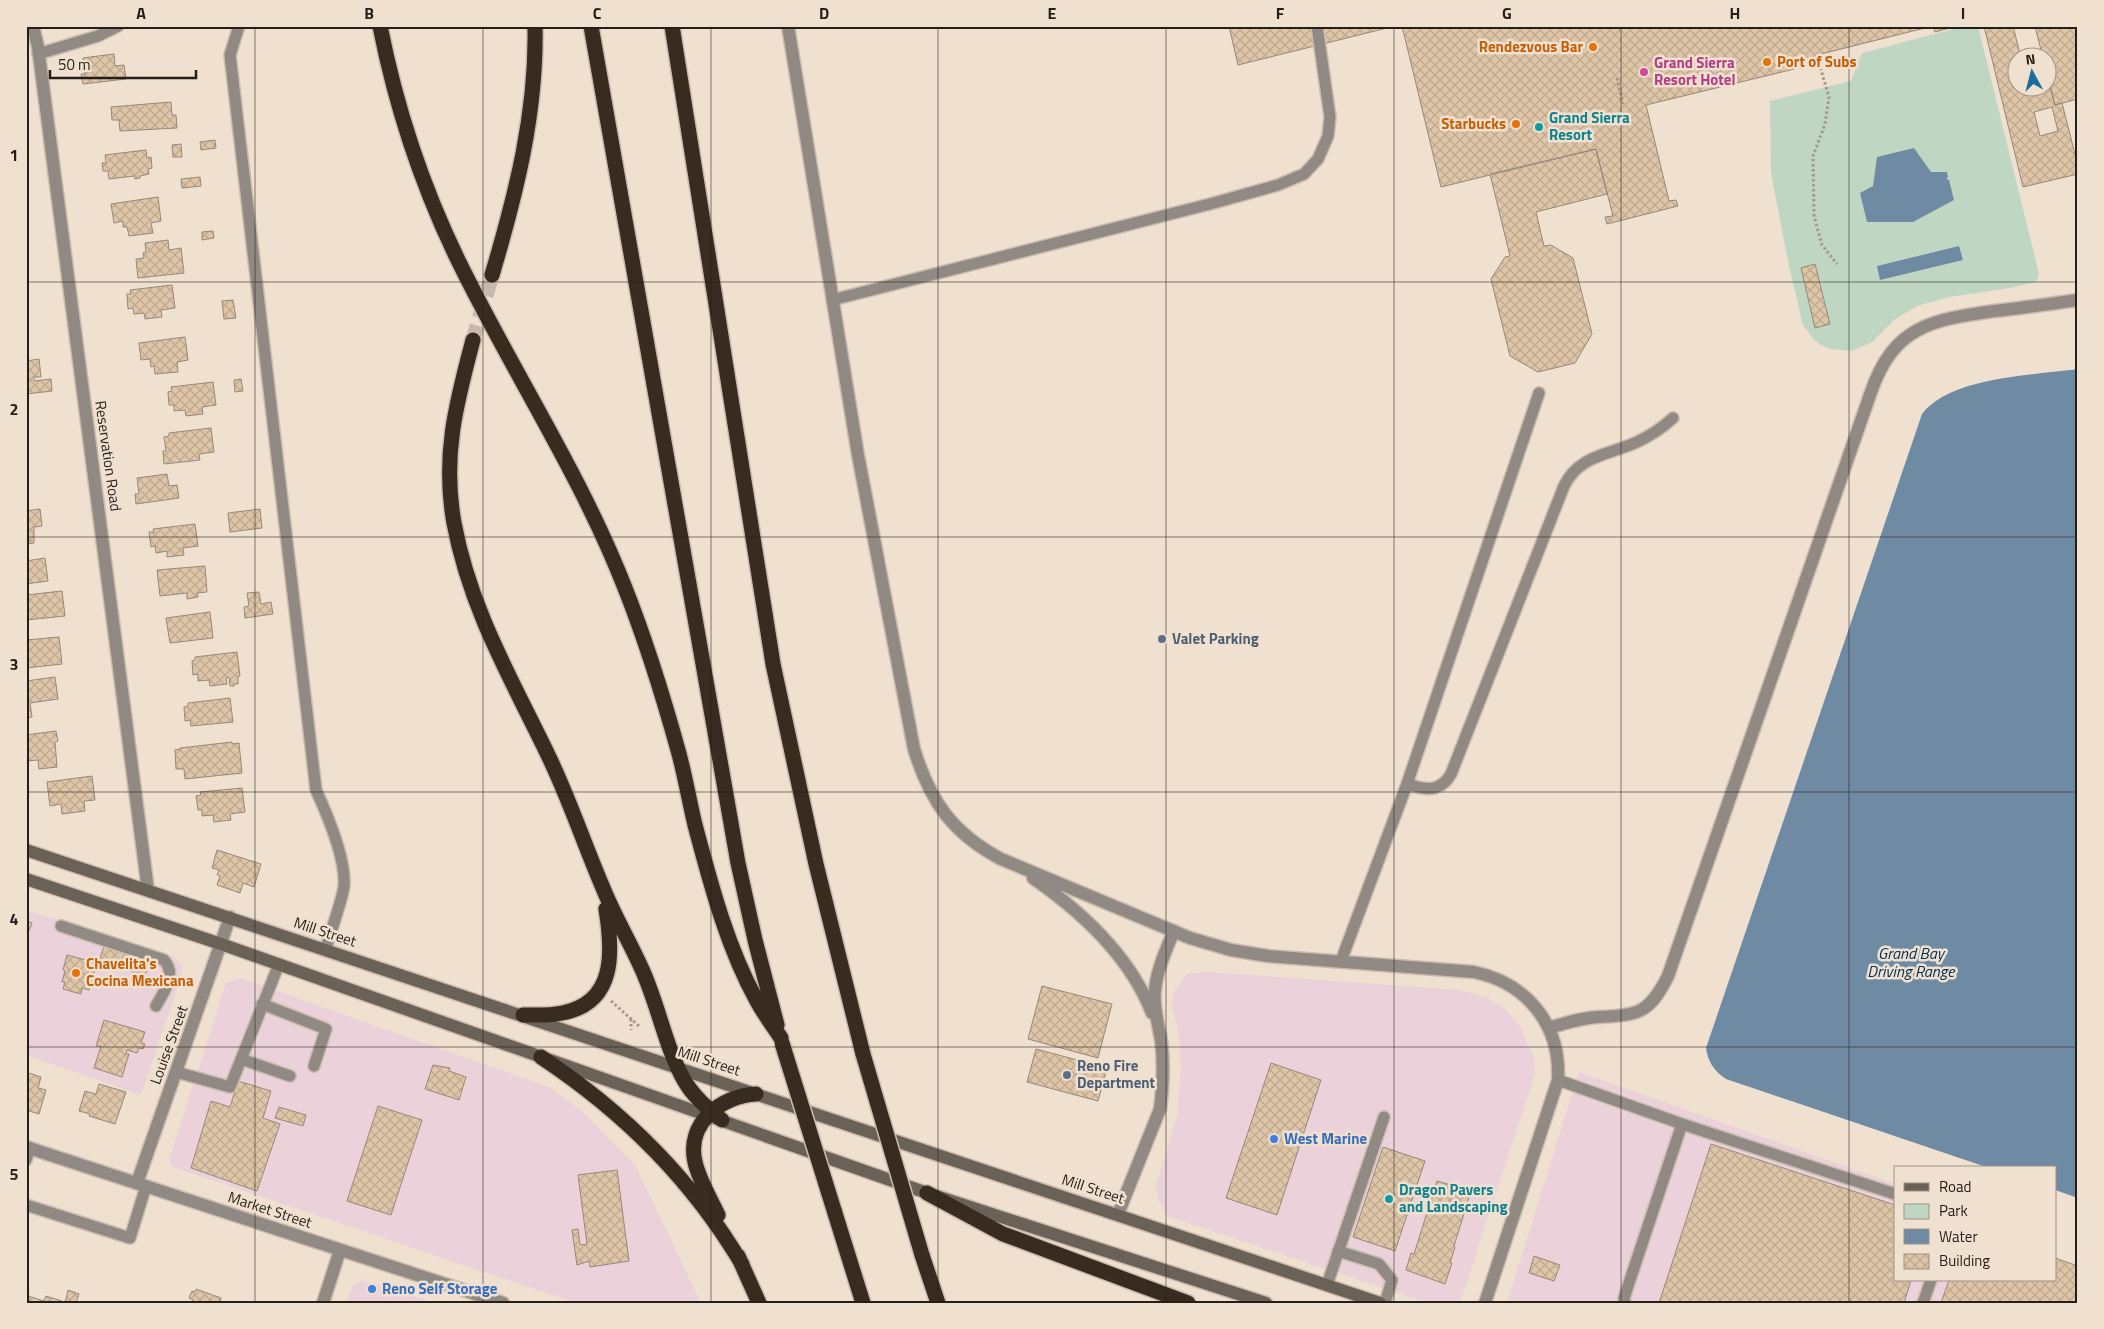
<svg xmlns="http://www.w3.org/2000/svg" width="2104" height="1329" font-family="'Titillium Web',sans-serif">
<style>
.commercial{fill:#ead1da}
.park{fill:#bfd6c3}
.water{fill:#6f8ba4}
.building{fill:url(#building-cross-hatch);stroke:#96897a;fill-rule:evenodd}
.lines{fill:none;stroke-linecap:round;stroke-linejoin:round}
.motorway-tunnel{stroke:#c7b9ab;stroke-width:15;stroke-dasharray:15 8;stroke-linecap:butt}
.service-casing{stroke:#cbbdae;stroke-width:14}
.minor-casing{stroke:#cbbdae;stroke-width:15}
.secondary-casing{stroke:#cbbdae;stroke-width:15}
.motorway-casing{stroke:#cbbdae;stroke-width:18}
.path{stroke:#a4988b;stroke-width:3;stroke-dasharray:2.5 2.5;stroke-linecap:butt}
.service{stroke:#918a84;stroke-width:11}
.minor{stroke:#918a84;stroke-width:12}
.secondary{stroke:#6a6157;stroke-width:12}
.motorway{stroke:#372c1f;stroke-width:15}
.motorway-bridge-casing{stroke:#cbbdae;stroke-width:18;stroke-linecap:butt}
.motorway-bridge{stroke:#372c1f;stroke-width:15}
.grid{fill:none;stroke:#251f19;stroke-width:1;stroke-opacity:0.55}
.food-dot{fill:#e8710a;stroke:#efe0cf;stroke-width:2}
.hotel-dot{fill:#d1479c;stroke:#efe0cf;stroke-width:2}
.culture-dot{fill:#0f9aa8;stroke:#efe0cf;stroke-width:2}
.service-dot{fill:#5c6f8a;stroke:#efe0cf;stroke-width:2}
.shop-dot{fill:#3f7fe0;stroke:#efe0cf;stroke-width:2}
.labels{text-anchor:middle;stroke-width:5;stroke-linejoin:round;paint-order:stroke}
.food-label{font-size:15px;font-weight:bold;fill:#c56008;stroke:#efe0cf;text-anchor:end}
.hotel-label{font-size:15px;font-weight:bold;fill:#b23c85;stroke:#efe0cf;text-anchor:start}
.culture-label{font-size:15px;font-weight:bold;fill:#0d838f;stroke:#efe0cf;text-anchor:start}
.street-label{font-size:15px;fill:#251f19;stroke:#efe0cf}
.service-label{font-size:15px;font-weight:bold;fill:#4e5e75;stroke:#efe0cf;text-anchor:start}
.shop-label{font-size:15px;font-weight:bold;fill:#366cbe;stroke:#efe0cf;text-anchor:start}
.water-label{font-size:16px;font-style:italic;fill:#003053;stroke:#efe0cf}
.neatline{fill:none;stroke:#251f19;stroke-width:2}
.grid-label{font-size:16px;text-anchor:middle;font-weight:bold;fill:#251f19}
</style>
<defs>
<pattern id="building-cross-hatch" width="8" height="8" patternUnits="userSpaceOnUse" patternTransform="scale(1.25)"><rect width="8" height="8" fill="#dec5a7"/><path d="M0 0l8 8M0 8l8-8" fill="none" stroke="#bea98f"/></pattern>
</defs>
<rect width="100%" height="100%" fill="#efe0cf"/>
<!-- commercial -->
<path class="commercial" d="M26,910l150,48 6,9 -1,10 -40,118 -115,-40z
M1207,972l253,18 26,7 19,12 16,19 13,30 1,16 -75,229h-33l-260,-87 -9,-17 -2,-13 21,-69 4,-47 -2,-34 -7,-31 1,-12 14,-19z
M240,978l309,109 33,24 53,54 66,138h-125l-403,-136 -4,-7 57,-177z
M1579,1072l316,112v96h53l-7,23h-434z
M361,1281l13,2 62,20h-90l7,-18z"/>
<!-- park -->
<path class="park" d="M1965,26h13l61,248 -3,8 -26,6 -61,9 -32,9 -23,14 -22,22 -20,9 -21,-2 -10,-4 -7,-5 -11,-15 -14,-59 -18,-93 -1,-72 81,-20 11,-28z"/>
<!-- water -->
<path class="water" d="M1914,148l17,24h16l1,5 -2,2 3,1 5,20 -41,22h-46l-7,-29 13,-7 4,-29z
M1959,246l4,14 -83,20 -3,-14z
M2078,369v829l-23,-8v-22h-66l-263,-89c-12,-8 -18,-17 -20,-31l216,-634c27,-37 112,-39 156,-45z"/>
<!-- building -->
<path class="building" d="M1229,26h166l-157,39z
M1402,26h531l-116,29 2,8 -173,42 23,96 7,-1 2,6 -71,18 -2,-7 8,-1 -17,-67 -155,38z
M1933,26h24l-22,6z
M1984,26h29l8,32h-5v30h30v-9l2,-1 7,27 7,-2 16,63v8l-55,13zM2052,107l6,24 -18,5 -6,-24z
M2035,26h43v73l-23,6 -9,-33v-14h-3z
M114,54l1,12 9,-1 2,14 -43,5 -2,-10h4l-2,-16z
M171,102l1,13h4l1,13 -57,3 -1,-11h-7l-1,-13z
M215,140l1,8 -15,2 -1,-8z
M181,144l1,13h-9l-1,-12z
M1596,149l11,45 -71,18 8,34 7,-1 22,13 19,76 -17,29 -37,9 -28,-16 -19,-77 14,-22 5,-1 -20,-82z
M146,150l1,8 4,-1 1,11 -4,1 1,5 -9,2v2l-5,1 -1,-3 -25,3 -1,-8h-5l-1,-8h4l-1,-8z
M200,177l1,9 -19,2 -1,-9z
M158,197l3,24 -10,2 2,10 -24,3 -2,-9h-4v-6l-9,2 -3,-19z
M213,231l1,7 -12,2v-8z
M168,240l1,10 12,-2 3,25 -46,5 -2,-19 8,-1 -1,-5 3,-1 -1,-9z
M1815,264l15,60 -15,4 -14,-60z
M172,285l3,23 -14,2 1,7 -17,2 -1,-6 -10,1 -1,-6 -5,1 -1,-15h4l-1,-4z
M233,300l3,18 -12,1 -2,-18z
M185,337l3,23 -11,2 1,10 -23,2 -1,-8 -3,1 -1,-8 -9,1 -2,-17z
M39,359l2,18h-7v4l17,-2 1,12 -26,3v-33z
M241,379l2,12 -8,1 -1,-12z
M213,382l3,23 -14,2 1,7 -17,2 -1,-6 -11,1v-6h-5l-1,-13 4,-1 -1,-4z
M211,428l3,24 -15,2 1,6 -36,4 -1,-13h3l-2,-14 5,-1v-3z
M167,474l2,12 8,-1 2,13 -43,6 -1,-10h4l-2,-16z
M40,509l2,17 -8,1v16l-8,1v-33z
M260,509l2,19 -32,4 -2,-19z
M195,524l3,22 -15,2 1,7 -17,2v-6l-11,2 -1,-7 -4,1 -2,-15h5l-1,-3z
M45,558l3,23 -22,3v-23z
M205,566l2,26 -10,1 1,4 -11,2v-6l-27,3 -3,-26z
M62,591l3,25 -39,4v-25z
M259,592l2,12 10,-2 2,12 -28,4 -1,-11 5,-1 -2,-13z
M210,612l3,26 -43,5 -4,-25z
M59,637l3,27 -36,4v-28z
M237,652l3,24h-2v8h-4v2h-4l-1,-9 -3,1 1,6 -17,2 -1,-6 -11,1v-7l-5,1 -1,-14 3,-1v-3z
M55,677l3,22 -28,4 2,14 -6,1v-37z
M230,698l3,24 -42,4 -1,-6 -5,1 -1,-14 4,-1v-3z
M56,731l2,10 -3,1 2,25 -18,2 -1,-9 -12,1v-26z
M232,742v2l7,-1 3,30 -57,6 -1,-10h-8l-1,-19 5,-1v-1z
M92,776l3,24 -11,1 1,10 -23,3 -1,-10 -11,2 -3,-24z
M242,788l3,24 -15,2 1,6 -17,2 -1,-7 -11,1v-6h-4l-2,-14 5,-1 -1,-3z
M217,850l44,14 -7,23 -11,-4 -3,10 -23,-8 3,-9 -3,-1 2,-5 -7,-2z
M26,921l6,2 -6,15z
M105,943l45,16 -5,17 -46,-15z
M67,955l30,8 -8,27 -7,-2 -1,6 -18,-5 2,-7h-3l3,-11 -2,-1z
M1042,986l70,18 -14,54 -70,-19z
M104,1020l41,12 -4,11 4,1 -2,5 -4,-1 -2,5 -10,-3 -1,4h3l-7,23 -28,-9 7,-22h-5z
M1036,1049l71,19 -9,33 -71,-19z
M1271,1063l50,17 -44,135 -51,-17z
M433,1065l17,3 -1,3 17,6 -7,23 -34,-11z
M26,1072l15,5 -3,11 8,2 -7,24 -13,-4z
M238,1081l33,10 -8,27 17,6 -23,67 -66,-23 20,-67 19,6z
M99,1084l27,8 -11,32 -26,-8 1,-2 -11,-3 6,-20 11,3z
M378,1106l44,14 -31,95 -44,-14z
M279,1107l27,8 -3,11 -28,-8z
M1711,1144l184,61v75h16l-7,23h-245z
M1383,1147l42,14 -30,90 -42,-14z
M617,1170l12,91 -39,6 -1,-6 -12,4 -5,-35 6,-1 2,16 7,-1 -9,-69z
M1437,1181l34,10 -17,55 1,1 -5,16h2l-7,21 -39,-14 5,-17 3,1z
M1534,1256l26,9 -6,16 -25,-8z
M2055,1258l23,8v37h-137l8,-23h106z
M196,1289l25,9 -1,5h-28l1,-3 -4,-2 3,-7 3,1z
M26,1290l3,1 -1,5 16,5 2,-5 16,5v2h-36z
M68,1290l11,4 -3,9h-11z"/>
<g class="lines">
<!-- motorway-tunnel -->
<path class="motorway-tunnel" d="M473,340l19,-65"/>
<defs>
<path id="service" d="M239,26l-9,29 86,735c11,24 30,69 28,96 -2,16 -14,46 -18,63
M38,54l60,-18 20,-10
M832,300l378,-96 68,-19 26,-11 14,-15 10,-23 2,-19 -13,-91
M1407,784c18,6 33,9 44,-10l113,-288c15,-31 45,-31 73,-44 13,-6 25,-14 36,-24
M61,926l103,34c13,14 0,32 -8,46
M1341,961l66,-177 132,-391
M262,1004l64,25 -12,37
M241,1059l49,17
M176,1072l54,15 49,-123
M1558,1080l124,44 213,70
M26,1160l4,-12
M26,1205l104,33 16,-52
M1338,1251l41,13 13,16 -7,23
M1327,1285l57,-168
M1625,1303l-1,-5 58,-174
M1923,1303l8,-23"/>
<path id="minor" d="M33,26l5,21 110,843
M788,26l70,429 56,294c16,52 38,84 87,110l189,79 41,12 37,6 206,16c53,11 87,53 84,108l-73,223
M1033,878c49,34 97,78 119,135
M1549,1028c16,-5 32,-10 49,-11 40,-2 51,-3 70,-41l203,-584c23,-66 60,-72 123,-81 28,-3 56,-7 84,-11
M26,1147l477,156
M137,1183l93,-266
M1118,1214l42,-105c3,-23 4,-46 1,-69 -3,-17 -8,-33 -6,-50 2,-21 11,-40 19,-59
M323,1303l17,-53"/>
<path id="secondary" d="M26,850l1354,453
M26,879l195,65 706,249 339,110"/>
<path id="motorway" d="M380,26c16,81 42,160 78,234 54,111 122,213 167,328 21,53 38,108 53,162 7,25 11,50 17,75 16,60 32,122 62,176 7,13 16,25 24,37
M591,26l147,837 17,77 22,85
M672,26l101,638 43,200 47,190
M492,275c24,-81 45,-163 43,-249
M473,340c-17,64 -31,116 -19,183 16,86 57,155 94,232 21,43 36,89 55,133 11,27 25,51 37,77 18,37 24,79 44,115 9,16 23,28 38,40
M523,1015c13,0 26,1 39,-2 54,-10 51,-61 44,-104
M541,1057c83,55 150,121 201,207
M927,1193l76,41 185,69
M834,1210l29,93
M718,1215c-8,-17 -19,-35 -23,-53 -9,-39 26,-66 61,-68
M922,1255l16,48
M738,1256l21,47"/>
</defs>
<!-- service casing -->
<use href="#service" class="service-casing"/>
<!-- minor casing -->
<use href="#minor" class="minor-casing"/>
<!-- secondary casing -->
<use href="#secondary" class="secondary-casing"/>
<!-- motorway casing -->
<use href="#motorway" class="motorway-casing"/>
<!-- path -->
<path class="path" d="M1819,63l10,34 -4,27 -12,32 1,60 8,29 15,19
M1617,78l6,26
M611,1001l29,26
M631,1019v11"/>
<!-- service -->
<use href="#service" class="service"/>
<!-- minor -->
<use href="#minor" class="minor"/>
<!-- secondary -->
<use href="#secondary" class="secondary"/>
<!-- motorway -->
<use href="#motorway" class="motorway"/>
<defs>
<path id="motorway-bridge" d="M782,1043l52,167
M863,1054l59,201"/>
</defs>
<!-- motorway-bridge casing -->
<use href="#motorway-bridge" class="motorway-bridge-casing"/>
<!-- motorway-bridge -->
<use href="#motorway-bridge" class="motorway-bridge"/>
</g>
<!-- grid -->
<path class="grid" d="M255,26v1277M483,26v1277M711,26v1277M938,26v1277M1166,26v1277M1394,26v1277M1621,26v1277M1849,26v1277M26,282h2052M26,537h2052M26,792h2052M26,1047h2052"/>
<!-- markers -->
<g class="food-dot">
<circle cx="1593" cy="47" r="5"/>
<circle cx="1767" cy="62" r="5"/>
<circle cx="1516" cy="124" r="5"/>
<circle cx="76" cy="973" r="5"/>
</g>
<circle class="hotel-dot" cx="1644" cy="72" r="5"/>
<g class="culture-dot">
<circle cx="1539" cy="127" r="5"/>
<circle cx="1389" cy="1199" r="5"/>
</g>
<g class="service-dot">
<circle cx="1162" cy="639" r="5"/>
<circle cx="1067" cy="1075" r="5"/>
</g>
<g class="shop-dot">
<circle cx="1274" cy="1139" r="5"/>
<circle cx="372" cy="1289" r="5"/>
</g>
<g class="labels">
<!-- food labels -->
<g class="food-label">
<text x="1583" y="52">Rendezvous Bar</text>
<text x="1777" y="67" text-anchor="start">Port of Subs</text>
<text x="1506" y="129">Starbucks</text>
<text x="86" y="969" text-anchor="start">Chavelita's<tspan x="86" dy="17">Cocina Mexicana</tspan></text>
</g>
<!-- hotel labels -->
<g class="hotel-label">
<text x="1654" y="68">Grand Sierra<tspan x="1654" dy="17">Resort Hotel</tspan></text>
</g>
<!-- culture labels -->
<g class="culture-label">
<text x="1549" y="123">Grand Sierra<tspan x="1549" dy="17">Resort</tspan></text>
<text x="1399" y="1195">Dragon Pavers<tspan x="1399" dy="17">and Landscaping</tspan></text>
</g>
<!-- street labels -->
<g class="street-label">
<text transform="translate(108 456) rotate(82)" y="5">Reservation Road</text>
<text transform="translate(325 932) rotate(18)" y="5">Mill Street</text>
<text transform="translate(169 1045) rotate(-70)" y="5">Louise Street</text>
<text transform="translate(709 1061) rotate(18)" y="5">Mill Street</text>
<text transform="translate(1093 1189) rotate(18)" y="5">Mill Street</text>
<text transform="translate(270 1210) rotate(18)" y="5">Market Street</text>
</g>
<!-- service labels -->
<g class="service-label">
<text x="1172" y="644">Valet Parking</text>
<text x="1077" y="1071">Reno Fire<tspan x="1077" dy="17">Department</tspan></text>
</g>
<!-- shop labels -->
<g class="shop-label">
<text x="1284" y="1144">West Marine</text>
<text x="382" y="1294">Reno Self Storage</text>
</g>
<!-- water labels -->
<g class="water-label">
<text x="1911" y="959">Grand Bay<tspan x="1911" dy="18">Driving Range</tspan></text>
</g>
</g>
<!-- border -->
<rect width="2104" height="1329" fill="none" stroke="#efe0cf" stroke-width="55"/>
<!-- legend -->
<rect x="1894" y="1166" width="162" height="115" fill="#efe0cf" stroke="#9e9386"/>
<rect x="1904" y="1183" width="25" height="8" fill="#6a6157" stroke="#9e9386"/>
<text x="1939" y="1192" font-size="15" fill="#251f19">Road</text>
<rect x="1904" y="1204" width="25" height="15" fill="#bfd6c3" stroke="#9e9386"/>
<text x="1939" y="1216" font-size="15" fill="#251f19">Park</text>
<rect x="1904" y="1229" width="25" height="15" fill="#6f8ba4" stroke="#9e9386"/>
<text x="1939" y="1242" font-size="15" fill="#251f19">Water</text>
<rect x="1904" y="1254" width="25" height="15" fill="url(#building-cross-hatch)" stroke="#9e9386"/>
<text x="1939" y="1266" font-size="15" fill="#251f19">Building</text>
<!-- north arrow -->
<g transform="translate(2032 72) rotate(353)"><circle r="24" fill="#efe0cf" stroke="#9e9386"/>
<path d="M0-4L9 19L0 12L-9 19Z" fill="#1a6e9e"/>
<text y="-8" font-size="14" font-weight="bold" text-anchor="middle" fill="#251f19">N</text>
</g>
<!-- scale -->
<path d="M50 70v8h146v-8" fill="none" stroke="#251f19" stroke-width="2.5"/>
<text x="58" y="70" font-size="15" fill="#251f19" stroke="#efe0cf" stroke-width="4" paint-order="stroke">50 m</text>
<rect x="28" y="28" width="2048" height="1274" class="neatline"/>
<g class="grid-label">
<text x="141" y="19">A</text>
<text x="369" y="19">B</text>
<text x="597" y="19">C</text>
<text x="824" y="19">D</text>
<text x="1052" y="19">E</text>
<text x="1280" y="19">F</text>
<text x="1507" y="19">G</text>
<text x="1735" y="19">H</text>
<text x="1963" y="19">I</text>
<text x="14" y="161">1</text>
<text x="14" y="415">2</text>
<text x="14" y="670">3</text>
<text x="14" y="925">4</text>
<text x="14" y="1180">5</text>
</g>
</svg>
